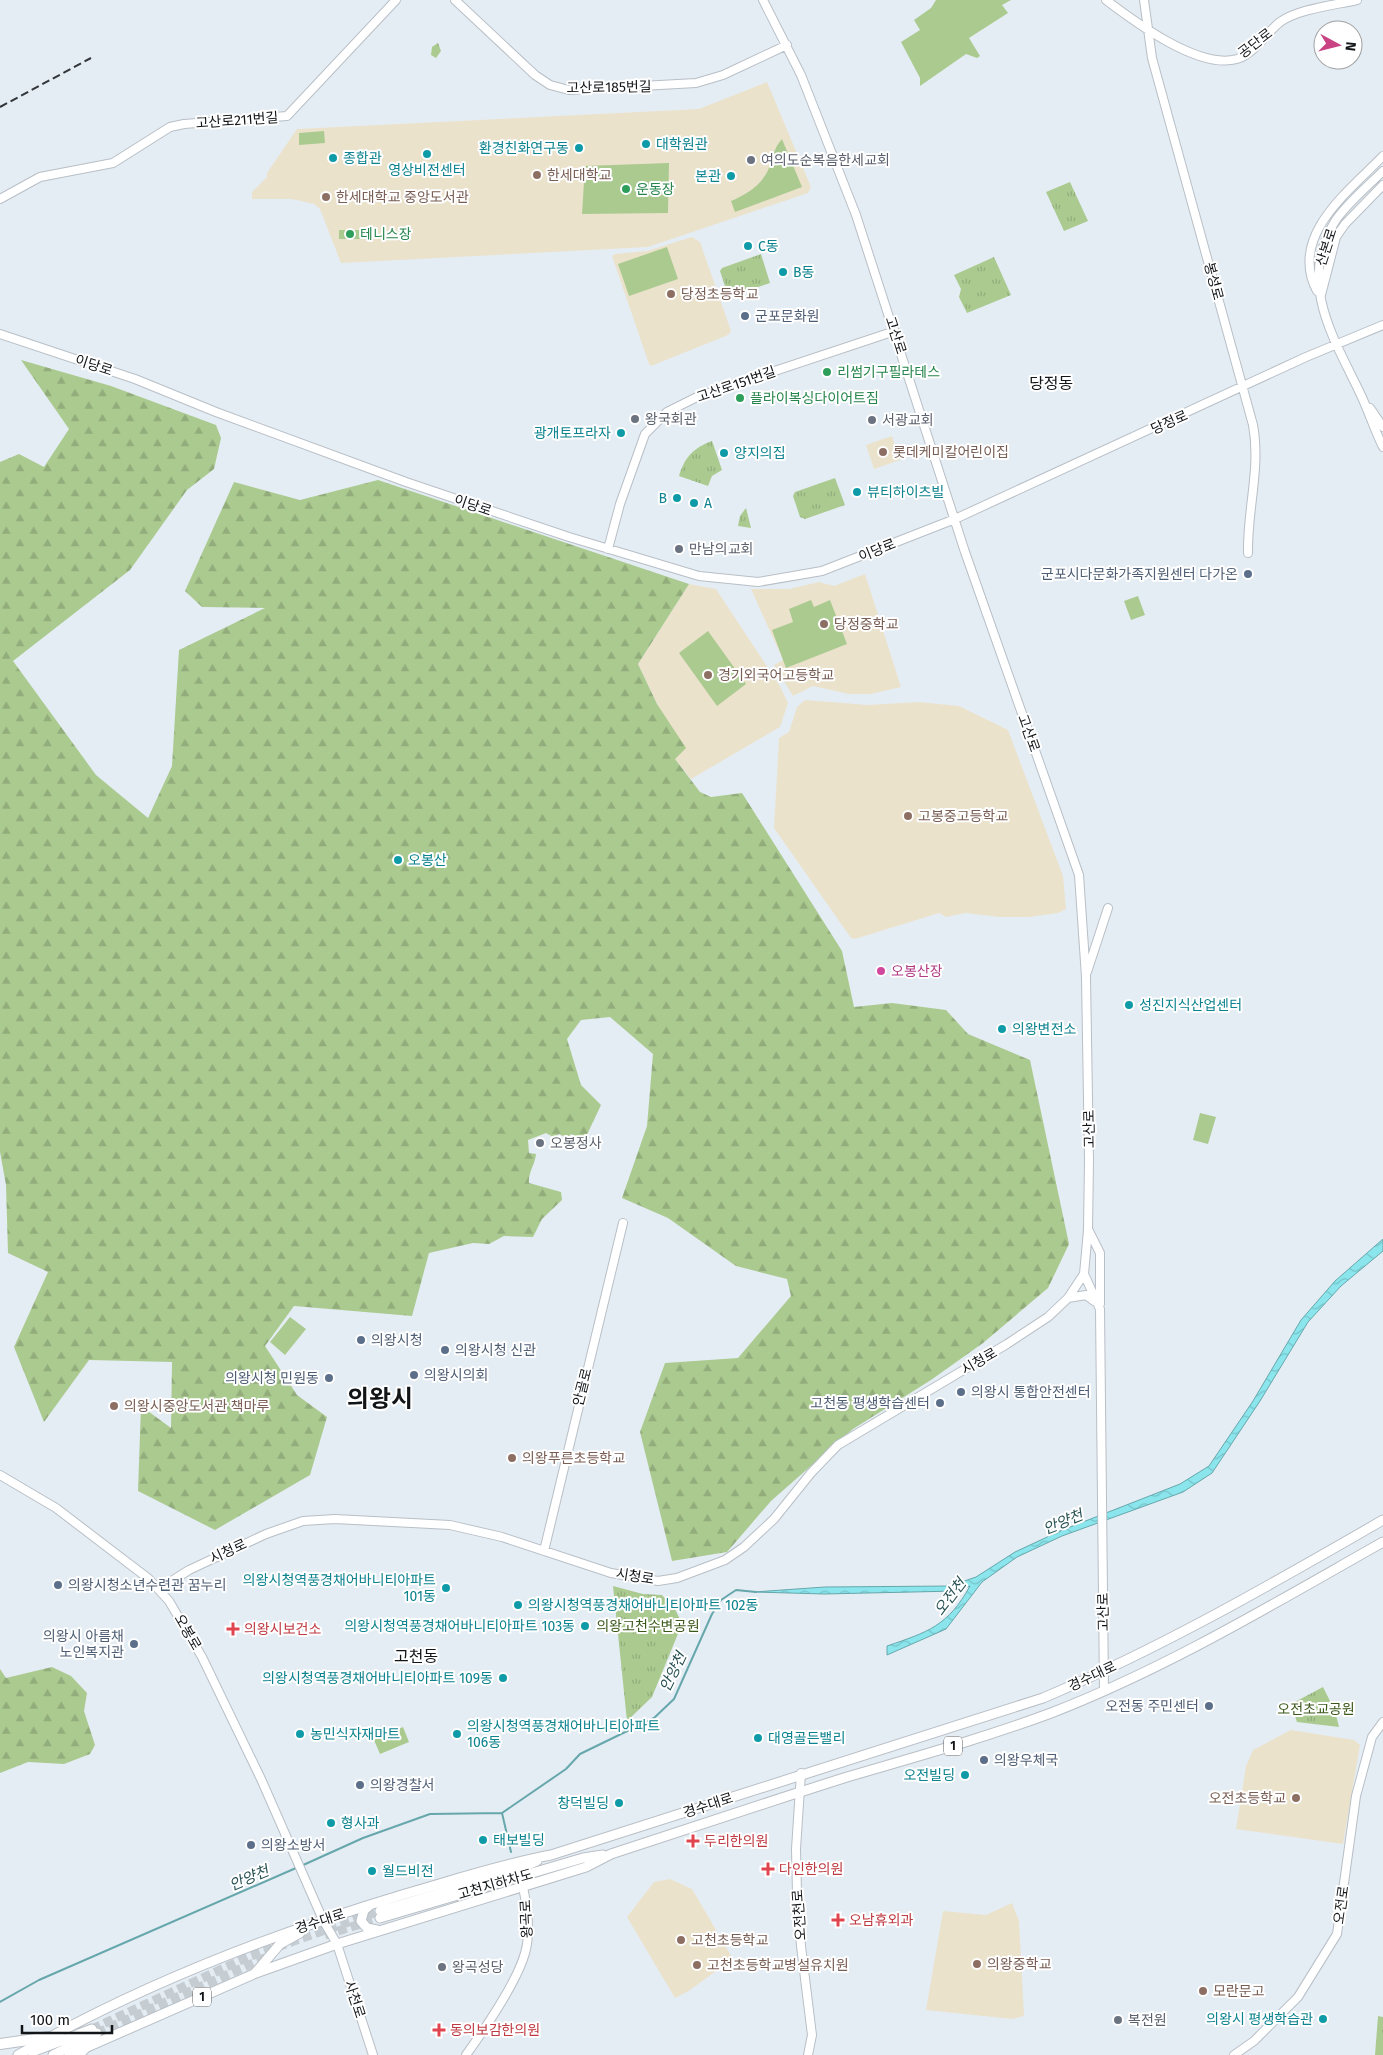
<svg xmlns="http://www.w3.org/2000/svg" width="1383" height="2055" font-family="'Fira Sans','Noto Sans KR',sans-serif">
<style>
.education{fill:#ebe2cc}
.grass{fill:#abca90}
.forest{fill:url(#forest-firs)}
.park{fill:url(#park-tufts)}
.water{fill:url(#water-waves);stroke:#66a7ac}
.lines{fill:none;stroke-linecap:round;stroke-linejoin:round}
.stream{stroke:#66a7ac;stroke-width:2}
.primary-tunnel{stroke:#c5cdd3;stroke-width:9;stroke-dasharray:9 4.5;stroke-linecap:butt}
.secondary-casing{stroke:#b8bfc6;stroke-width:10}
.primary-casing{stroke:#b8bfc6;stroke-width:11}
.highway-casing{stroke:#b8bfc6;stroke-width:12}
.secondary{stroke:#fff;stroke-width:8}
.primary{stroke:#fff;stroke-width:9}
.highway{stroke:#fff;stroke-width:10}
.rail{stroke:#323639;stroke-width:2;stroke-dasharray:8 4;stroke-linecap:butt}
.culture-dot{fill:#0f9aa8;stroke:#fff;stroke-width:2}
.worship-dot{fill:#6b7280;stroke:#fff;stroke-width:2}
.education-dot{fill:#8d6e63;stroke:#fff;stroke-width:2}
.leisure-dot{fill:#2e9e5b;stroke:#fff;stroke-width:2}
.service-dot{fill:#5c6f8a;stroke:#fff;stroke-width:2}
.hotel-dot{fill:#d1479c;stroke:#fff;stroke-width:2}
.health-dot{fill:#e0444e;stroke:#fff;stroke-width:2}
.labels{text-anchor:middle;stroke-width:4;stroke-linejoin:round;paint-order:stroke}
.shield{fill:#fff;stroke:#595b5d;stroke-width:1}
.shield-label{font-size:12px;font-weight:bold;fill:#121517}
.street-label{font-size:14px;fill:#121517;stroke:#fff}
.culture-label{font-size:14px;fill:#0d838f;stroke:#fff;text-anchor:start}
.worship-label{font-size:14px;fill:#5b616d;stroke:#fff;text-anchor:start}
.education-label{font-size:14px;fill:#785e54;stroke:#fff;text-anchor:start}
.leisure-label{font-size:14px;fill:#27864d;stroke:#fff;text-anchor:start}
.service-label{font-size:14px;fill:#4e5e75;stroke:#fff;text-anchor:start}
.hotel-label{font-size:14px;fill:#b23c85;stroke:#fff;text-anchor:start}
.park-label{font-size:14px;fill:#3b581b;stroke:#fff}
.health-label{font-size:14px;fill:#be3a42;stroke:#fff;text-anchor:start}
.water-label{font-size:15px;font-style:italic;fill:#285254;stroke:#fff}
.quarter-label{font-size:16px;fill:#121517;stroke:#fff}
.town-label{font-size:24px;font-weight:bold;fill:#121517;stroke:#fff}
</style>
<defs>
<pattern id="forest-firs" width="22" height="20" patternUnits="userSpaceOnUse" patternTransform="scale(1.25)"><rect width="22" height="20" fill="#abca90"/><path d="M5 1l3.5 6h-7zM16 11l3.5 6h-7z" fill="#92ad7b"/></pattern>
<pattern id="park-tufts" width="24" height="20" patternUnits="userSpaceOnUse" patternTransform="scale(1.25)"><rect width="24" height="20" fill="#abca90"/><path d="M3 7l-1-3M5 7V3M7 7l1-3M15 17l-1-3M17 17v-4M19 17l1-3" fill="none" stroke="#92ad7b"/></pattern>
<pattern id="water-waves" width="16" height="10" patternUnits="userSpaceOnUse" patternTransform="scale(1.25)"><rect width="16" height="10" fill="#8ae6ec"/><path d="M0 5q4-4 8 0t8 0" fill="none" stroke="#76c4ca"/></pattern>
</defs>
<rect width="100%" height="100%" fill="#e5edf4"/>
<!-- education -->
<path class="education" d="M767,82l44,105 -3,6 -160,54 -307,16 -21,-54 -6,-5 -22,-5h-40v-7l15,-15v-4l30,-44 402,-20z
M692,237l8,5 31,89 -3,4 -77,31 -2,-2 -37,-108 3,-2 32,-3z
M892,436l8,24 -26,9 -8,-24z
M865,574l36,113 -30,7h-22l-36,-8 -20,10 -19,-31 9,-5 -32,-71h38l30,-7 15,4z
M689,584l27,5 64,97 8,17 -8,24 -89,52 -16,-20 -18,-55 -19,-40z
M805,700l63,5 51,-3 40,4 49,24 55,146 3,33 -8,4 -29,4h-29l-35,-4 -19,4 -7,-4 -84,26 -4,-1 -77,-110 5,-90 10,-6 8,-25z
M1291,1730l63,10 6,5 -17,99 -107,-15 10,-63 7,-16z
M670,1879l22,10 41,70 -46,33 -12,6 -48,-81 27,-35z
M1012,1903l7,18 5,95 -12,3 -86,-9 17,-99 43,4z"/>
<!-- grass -->
<path class="grass" d="M936,0h75l-9,5 6,8 -39,25 11,18 -3,2 -11,-4 -46,32v-8l-19,-36 19,-12 -6,-10 17,-12z
M324,131l1,12 -26,2v-12z
M782,139l20,48 -67,25 -4,-11c16,-7 31,-16 38,-33 5,-12 4,-19 13,-29z
M669,163l-1,50 -86,1 3,-48z
M339,230h22v9h-22z
M667,247l11,32 -49,17 -11,-32z
M1138,596l7,19 -14,5 -7,-19z
M811,600l3,7 16,-7 17,44 -61,24 -14,-38 21,-8 -4,-13z
M708,631l38,53 -29,22 -38,-53z
M1200,1113l16,4 -8,27 -15,-4z
M290,1317l16,12 -21,26 -15,-13z
M403,1727l6,15 -29,12 -6,-14z"/>
<!-- forest -->
<path class="forest" d="M21,360l90,26 105,39 5,13 -7,31 -27,21 -57,80 -117,91 83,114 52,43 24,-52 7,-116 86,-42 -63,-1 -17,-16 49,-109 66,18 78,-20 311,104 -51,80 19,40 29,44 -11,11 25,33 11,5 31,-4 100,158 12,56 38,-4 54,7 22,24 62,26 39,184 -21,44 -65,55 -52,37 -78,49 -82,72 -44,51 -55,9 -32,-129 25,-69 73,-5 53,-62 -4,-17 -51,-13 -68,-48 -46,-20 25,-72 6,-72 -43,-37 -29,3 -14,19 14,46 20,20 -17,36 -13,-7 -4,4 -8,-4 -4,4 -9,-5 -18,7 1,13 7,1c-1,11 -8,18 -7,29l32,9 1,8 -20,19 -9,18 -29,-1 -15,8 -16,-1 -44,10 -17,63 -118,-10 -29,40 32,49 30,22 -17,58 -95,55 -77,-39 3,-85 30,22 1,-66 -83,-2 -45,62 -30,-75 34,-75 -40,-19 -2,-68 -6,-33v-690l19,-8 25,13 25,-38z
M52,1667l19,9 16,17 -3,18 11,34 -5,9 -26,10 -36,-2 -28,11v-104l6,9z"/>
<!-- park -->
<path class="park" d="M438,43l3,8 -5,7 -5,-3 1,-8z
M1070,182l18,39 -24,10 -18,-39z
M761,254l9,29 -39,13 -3,-1 -8,-24 2,-3z
M994,257l17,38 -44,18 -8,-16 2,-8 -7,-14z
M712,441l10,29 -10,6 -4,10 -29,-10c6,-19 14,-28 33,-35z
M835,478l10,27 -40,14 -5,-2 -7,-21 2,-4z
M746,508l5,20 -13,-2 2,-10z
M613,1586l30,8 19,1 14,16 6,13 -30,73 -25,24z
M1323,1687l12,24 4,16 -42,-5 -6,-18z
M1378,2016l5,1v38h-8z"/>
<!-- water -->
<path class="water" d="M1383,1239v12l-42,35 -33,36 -48,79 -48,72 -29,19 -121,44 -45,21 -35,25 -36,47 -59,26v-9c41,-14 61,-20 83,-60l-13,5 -133,3 -70,-2 71,-5 125,-1 26,-9 39,-25 45,-21 120,-47 29,-18 44,-65 48,-81 34,-39z"/>
<g class="lines">
<!-- stream -->
<path class="stream" d="M502,1813l9,39
M301,1866l62,-28 67,-24 72,-1 64,-44 14,-15 74,-36 20,-19 38,-85 9,-14 15,-10 20,2
M0,2002l39,-22 257,-112"/>
<!-- primary-tunnel -->
<path class="primary-tunnel" d="M325,1935l55,-17
M92,2029l156,-72 132,-46
M97,2033l174,-78"/>
<defs>
<path id="secondary" d="M455,0l80,75 15,10 19,5 127,-7 27,-8 64,-30
M763,0l38,75 55,140 109,337 114,323 7,102 3,183 -1,70 -4,44 16,35 4,381
M1106,0c29,22 93,70 131,59 17,-5 29,-26 43,-37 18,-13 55,-17 77,-22
M1144,0l8,58 101,367c8,43 -6,85 -5,128
M1383,171c-14,14 -40,36 -49,52 -36,59 -1,114 25,168 9,18 15,38 24,56
M0,199l40,-22 73,-14 57,-36 14,-3 103,-8 109,-116
M1317,291c-29,-55 32,-100 66,-135
M1321,295l15,-58 9,-13 38,-39
M0,334l135,45 81,33 190,70 163,55 130,39 59,6 64,-11 133,-52 351,-162 77,-32
M1370,408l13,19
M608,549l12,-45 25,-70 22,-22 30,-15 198,-66
M1087,972l21,-64
M1089,1231l11,22v51
M1068,1298l18,-3 8,6
M0,1475l56,33 93,71 20,22 33,56 59,122 62,141 14,24 36,111
M544,1551l79,-328
M159,1589l30,-19 77,-36 37,-13 32,-2 115,6 52,12 109,36 47,8 19,-3 48,-18 19,-13 30,-28 37,-46 27,-28 169,-101 41,-27 20,-19 16,-24
M801,1773l-5,76 1,45 4,52 11,89 -4,20
M466,2055c18,-25 57,-81 61,-111 3,-19 0,-38 -4,-57
M1234,2055l20,-14 44,-44 39,-63 19,-138 16,-59 11,-15"/>
<path id="primary" d="M369,1906l-5,4 -3,11 6,7 10,2
M380,1911l137,-41 20,-9
M380,1918l203,-60 20,-3
M256,1972l24,-28 20,-11v-4h-3
M32,2052l60,-23
M18,2055c121,-70 254,-121 387,-161 49,-14 97,-30 146,-39l492,-157c118,-50 229,-114 340,-178
M53,2055l44,-22
M69,2055l187,-82 81,-29 249,-77 25,-13c78,-26 157,-52 236,-77 68,-20 137,-39 204,-64 116,-45 224,-110 332,-171"/>
<path id="highway" d="M0,2044l49,-7
M78,2055l6,-6"/>
</defs>
<!-- secondary casing -->
<use href="#secondary" class="secondary-casing"/>
<!-- primary casing -->
<use href="#primary" class="primary-casing"/>
<!-- highway casing -->
<use href="#highway" class="highway-casing"/>
<!-- secondary -->
<use href="#secondary" class="secondary"/>
<!-- primary -->
<use href="#primary" class="primary"/>
<!-- highway -->
<use href="#highway" class="highway"/>
<!-- rail -->
<path class="rail" d="M0,107l91,-49"/>
</g>
<!-- markers -->
<g class="culture-dot">
<circle cx="646" cy="144" r="5"/>
<circle cx="579" cy="148" r="5"/>
<circle cx="427" cy="154" r="5"/>
<circle cx="333" cy="158" r="5"/>
<circle cx="731" cy="176" r="5"/>
<circle cx="748" cy="246" r="5"/>
<circle cx="783" cy="272" r="5"/>
<circle cx="621" cy="433" r="5"/>
<circle cx="724" cy="453" r="5"/>
<circle cx="857" cy="492" r="5"/>
<circle cx="677" cy="498" r="5"/>
<circle cx="694" cy="503" r="5"/>
<circle cx="398" cy="860" r="5"/>
<circle cx="1129" cy="1005" r="5"/>
<circle cx="1002" cy="1029" r="5"/>
<circle cx="446" cy="1588" r="5"/>
<circle cx="518" cy="1605" r="5"/>
<circle cx="585" cy="1626" r="5"/>
<circle cx="503" cy="1678" r="5"/>
<circle cx="300" cy="1734" r="5"/>
<circle cx="457" cy="1734" r="5"/>
<circle cx="758" cy="1738" r="5"/>
<circle cx="965" cy="1775" r="5"/>
<circle cx="619" cy="1803" r="5"/>
<circle cx="331" cy="1823" r="5"/>
<circle cx="483" cy="1840" r="5"/>
<circle cx="372" cy="1871" r="5"/>
<circle cx="1323" cy="2019" r="5"/>
</g>
<g class="worship-dot">
<circle cx="751" cy="160" r="5"/>
<circle cx="635" cy="419" r="5"/>
<circle cx="872" cy="420" r="5"/>
<circle cx="679" cy="549" r="5"/>
<circle cx="540" cy="1143" r="5"/>
<circle cx="442" cy="1967" r="5"/>
<circle cx="1118" cy="2020" r="5"/>
</g>
<g class="education-dot">
<circle cx="537" cy="175" r="5"/>
<circle cx="326" cy="197" r="5"/>
<circle cx="671" cy="294" r="5"/>
<circle cx="883" cy="452" r="5"/>
<circle cx="824" cy="624" r="5"/>
<circle cx="708" cy="675" r="5"/>
<circle cx="908" cy="816" r="5"/>
<circle cx="114" cy="1406" r="5"/>
<circle cx="512" cy="1458" r="5"/>
<circle cx="1296" cy="1798" r="5"/>
<circle cx="681" cy="1940" r="5"/>
<circle cx="977" cy="1964" r="5"/>
<circle cx="697" cy="1965" r="5"/>
<circle cx="1203" cy="1991" r="5"/>
</g>
<g class="leisure-dot">
<circle cx="626" cy="189" r="5"/>
<circle cx="350" cy="234" r="5"/>
<circle cx="827" cy="372" r="5"/>
<circle cx="740" cy="398" r="5"/>
</g>
<g class="service-dot">
<circle cx="745" cy="316" r="5"/>
<circle cx="1248" cy="574" r="5"/>
<circle cx="361" cy="1340" r="5"/>
<circle cx="445" cy="1350" r="5"/>
<circle cx="414" cy="1375" r="5"/>
<circle cx="329" cy="1378" r="5"/>
<circle cx="961" cy="1392" r="5"/>
<circle cx="940" cy="1403" r="5"/>
<circle cx="58" cy="1585" r="5"/>
<circle cx="134" cy="1644" r="5"/>
<circle cx="1209" cy="1706" r="5"/>
<circle cx="984" cy="1760" r="5"/>
<circle cx="360" cy="1785" r="5"/>
<circle cx="251" cy="1845" r="5"/>
</g>
<circle class="hotel-dot" cx="881" cy="971" r="5"/>
<g class="health-dot">
<path d="M230.5 1621.5h5v5h5v5h-5v5h-5v-5h-5v-5h5z"/>
<path d="M690.5 1833.5h5v5h5v5h-5v5h-5v-5h-5v-5h5z"/>
<path d="M765.5 1861.5h5v5h5v5h-5v5h-5v-5h-5v-5h5z"/>
<path d="M835.5 1912.5h5v5h5v5h-5v5h-5v-5h-5v-5h5z"/>
<path d="M436.5 2022.5h5v5h5v5h-5v5h-5v-5h-5v-5h5z"/>
</g>
<g class="labels">
<!-- shield labels -->
<g class="shield">
<rect x="944" y="1736.5" width="18" height="19" rx="4"/>
<rect x="193" y="1987.5" width="18" height="19" rx="4"/>
</g>
<g class="shield-label">
<text x="953" y="1750">1</text>
<text x="202" y="2001">1</text>
</g>
<!-- street labels -->
<g class="street-label">
<text transform="translate(1255 43) rotate(-38)" y="5">공단로</text>
<text transform="translate(609 87) rotate(-1)" y="5">고산로185번길</text>
<text transform="translate(237 120) rotate(-4)" y="5">고산로211번길</text>
<text transform="translate(1326 247) rotate(-72)" y="5">산본로</text>
<text transform="translate(1214 281) rotate(75)" y="5">봉성로</text>
<text transform="translate(896 335) rotate(72)" y="5">고산로</text>
<text transform="translate(94 365) rotate(18)" y="5">이당로</text>
<text transform="translate(736 384) rotate(-19)" y="5">고산로151번길</text>
<text transform="translate(1169 422) rotate(-24)" y="5">당정로</text>
<text transform="translate(473 505) rotate(19)" y="5">이당로</text>
<text transform="translate(877 550) rotate(-22)" y="5">이당로</text>
<text transform="translate(1029 733) rotate(70)" y="5">고산로</text>
<text transform="translate(1089 1129) rotate(-91)" y="5">고산로</text>
<text transform="translate(979 1361) rotate(-30)" y="5">시청로</text>
<text transform="translate(582 1387) rotate(-76)" y="5">안골로</text>
<text transform="translate(228 1551) rotate(-25)" y="5">시청로</text>
<text transform="translate(635 1576) rotate(9)" y="5">시청로</text>
<text transform="translate(1103 1612) rotate(-91)" y="5">고산로</text>
<text transform="translate(188 1632) rotate(60)" y="5">오봉로</text>
<text transform="translate(1092 1676) rotate(-25)" y="5">경수대로</text>
<text transform="translate(708 1805) rotate(-18)" y="5">경수대로</text>
<text transform="translate(495 1884) rotate(-16)" y="5">고천지하차도</text>
<text transform="translate(1341 1905) rotate(-82)" y="5">오전로</text>
<text transform="translate(799 1915) rotate(-94)" y="5">오전천로</text>
<text transform="translate(526 1919) rotate(-93)" y="5">왕곡로</text>
<text transform="translate(320 1921) rotate(-18)" y="5">경수대로</text>
<text transform="translate(355 1999) rotate(72)" y="5">사천로</text>
</g>
<!-- culture labels -->
<g class="culture-label">
<text x="656" y="149">대학원관</text>
<text x="569" y="153" text-anchor="end">환경친화연구동</text>
<text x="343" y="163">종합관</text>
<text x="427" y="175" text-anchor="middle">영상비전센터</text>
<text x="721" y="181" text-anchor="end">본관</text>
<text x="758" y="251">C동</text>
<text x="793" y="277">B동</text>
<text x="611" y="438" text-anchor="end">광개토프라자</text>
<text x="734" y="458">양지의집</text>
<text x="867" y="497">뷰티하이츠빌</text>
<text x="667" y="503" text-anchor="end">B</text>
<text x="704" y="508">A</text>
<text x="408" y="865">오봉산</text>
<text x="1139" y="1010">성진지식산업센터</text>
<text x="1012" y="1034">의왕변전소</text>
<text x="436" y="1585" text-anchor="end">의왕시청역풍경채어바니티아파트<tspan x="436" dy="16">101동</tspan></text>
<text x="528" y="1610">의왕시청역풍경채어바니티아파트 102동</text>
<text x="575" y="1631" text-anchor="end">의왕시청역풍경채어바니티아파트 103동</text>
<text x="493" y="1683" text-anchor="end">의왕시청역풍경채어바니티아파트 109동</text>
<text x="467" y="1731">의왕시청역풍경채어바니티아파트<tspan x="467" dy="16">106동</tspan></text>
<text x="310" y="1739">농민식자재마트</text>
<text x="768" y="1743">대영골든밸리</text>
<text x="955" y="1780" text-anchor="end">오전빌딩</text>
<text x="609" y="1808" text-anchor="end">창덕빌딩</text>
<text x="341" y="1828">형사과</text>
<text x="493" y="1845">태보빌딩</text>
<text x="382" y="1876">월드비전</text>
<text x="1313" y="2024" text-anchor="end">의왕시 평생학습관</text>
</g>
<!-- worship labels -->
<g class="worship-label">
<text x="761" y="165">여의도순복음한세교회</text>
<text x="645" y="424">왕국회관</text>
<text x="882" y="425">서광교회</text>
<text x="689" y="554">만남의교회</text>
<text x="550" y="1148">오봉정사</text>
<text x="452" y="1972">왕곡성당</text>
<text x="1128" y="2025">복전원</text>
</g>
<!-- education labels -->
<g class="education-label">
<text x="547" y="180">한세대학교</text>
<text x="336" y="202">한세대학교 중앙도서관</text>
<text x="681" y="299">당정초등학교</text>
<text x="893" y="457">롯데케미칼어린이집</text>
<text x="834" y="629">당정중학교</text>
<text x="718" y="680">경기외국어고등학교</text>
<text x="918" y="821">고봉중고등학교</text>
<text x="124" y="1411">의왕시중앙도서관 책마루</text>
<text x="522" y="1463">의왕푸른초등학교</text>
<text x="1286" y="1803" text-anchor="end">오전초등학교</text>
<text x="691" y="1945">고천초등학교</text>
<text x="987" y="1969">의왕중학교</text>
<text x="707" y="1970">고천초등학교병설유치원</text>
<text x="1213" y="1996">모란문고</text>
</g>
<!-- leisure labels -->
<g class="leisure-label">
<text x="636" y="194">운동장</text>
<text x="360" y="239">테니스장</text>
<text x="837" y="377">리썸기구필라테스</text>
<text x="750" y="403">플라이복싱다이어트짐</text>
</g>
<!-- service labels -->
<g class="service-label">
<text x="755" y="321">군포문화원</text>
<text x="1238" y="579" text-anchor="end">군포시다문화가족지원센터 다가온</text>
<text x="371" y="1345">의왕시청</text>
<text x="455" y="1355">의왕시청 신관</text>
<text x="424" y="1380">의왕시의회</text>
<text x="319" y="1383" text-anchor="end">의왕시청 민원동</text>
<text x="971" y="1397">의왕시 통합안전센터</text>
<text x="930" y="1408" text-anchor="end">고천동 평생학습센터</text>
<text x="68" y="1590">의왕시청소년수련관 꿈누리</text>
<text x="124" y="1641" text-anchor="end">의왕시 아름채<tspan x="124" dy="16">노인복지관</tspan></text>
<text x="1199" y="1711" text-anchor="end">오전동 주민센터</text>
<text x="994" y="1765">의왕우체국</text>
<text x="370" y="1790">의왕경찰서</text>
<text x="261" y="1850">의왕소방서</text>
</g>
<!-- hotel labels -->
<g class="hotel-label">
<text x="891" y="976">오봉산장</text>
</g>
<!-- park labels -->
<g class="park-label">
<text x="648" y="1631">의왕고천수변공원</text>
<text x="1316" y="1714">오전초교공원</text>
</g>
<!-- health labels -->
<g class="health-label">
<text x="244" y="1634">의왕시보건소</text>
<text x="704" y="1846">두리한의원</text>
<text x="779" y="1874">다인한의원</text>
<text x="849" y="1925">오남휴외과</text>
<text x="450" y="2035">동의보감한의원</text>
</g>
<!-- water labels -->
<g class="water-label">
<text transform="translate(1063 1522) rotate(-22)" y="5">안양천</text>
<text transform="translate(950 1597) rotate(-53)" y="5">오전천</text>
<text transform="translate(673 1672) rotate(-64)" y="5">안양천</text>
<text transform="translate(249 1878) rotate(-23)" y="5">안양천</text>
</g>
<!-- quarter labels -->
<g class="quarter-label">
<text x="1051" y="389">당정동</text>
<text x="416" y="1662">고천동</text>
</g>
<!-- town labels -->
<g class="town-label">
<text x="380" y="1407">의왕시</text>
</g>
</g>
<!-- north arrow -->
<g transform="translate(1338 45) rotate(97)"><circle r="24" fill="#ffffff" stroke="#a0a1a2"/>
<path d="M0-4L9 19L0 12L-9 19Z" fill="#c94384"/>
<text y="-8" font-size="14" font-weight="bold" text-anchor="middle" fill="#121517">N</text>
</g>
<!-- scale -->
<path d="M22 2025v8h90v-8" fill="none" stroke="#121517" stroke-width="2.5"/>
<text x="30" y="2025" font-size="15" fill="#121517" stroke="#ffffff" stroke-width="4" paint-order="stroke">100 m</text>
</svg>
